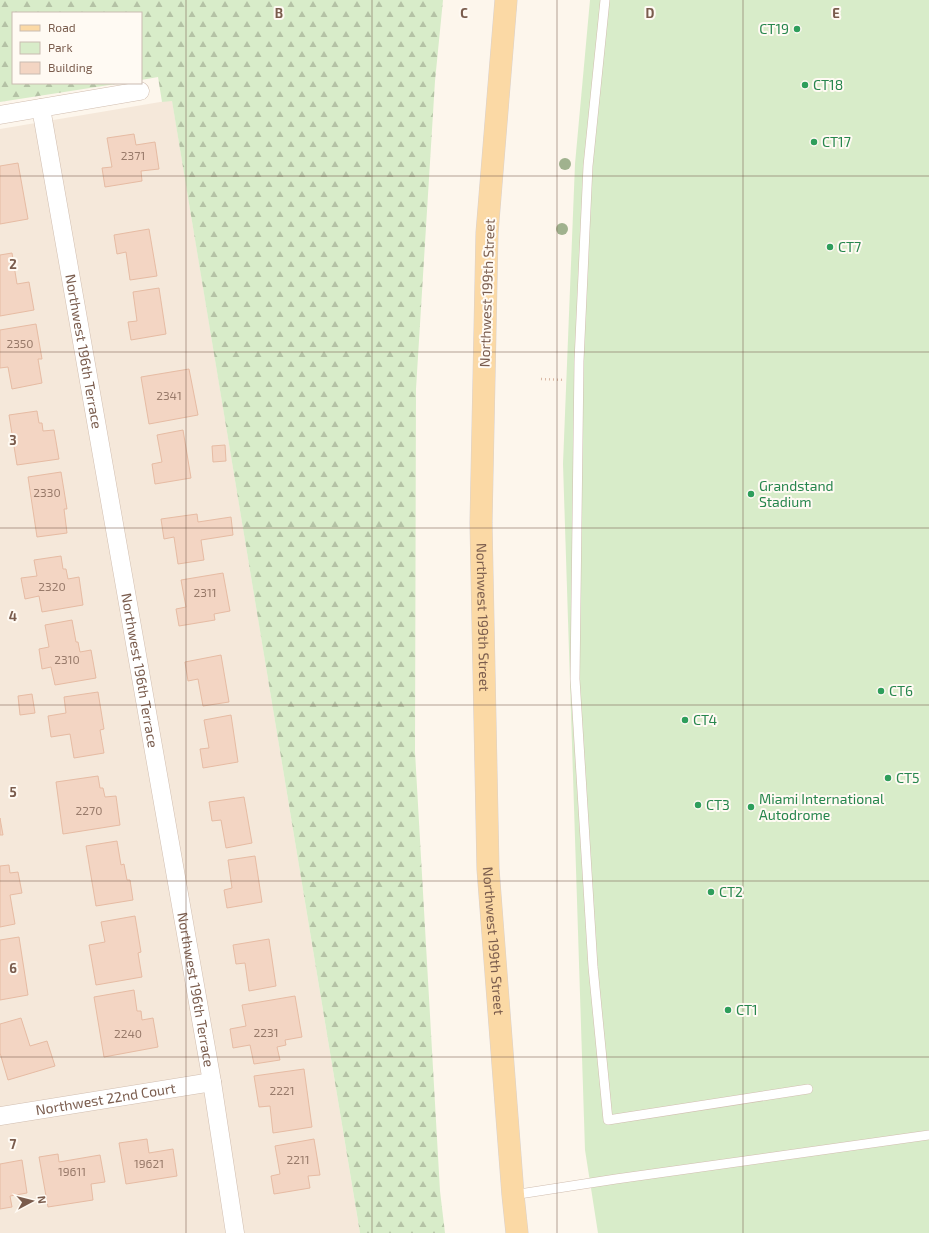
<svg xmlns="http://www.w3.org/2000/svg" width="929" height="1233" font-family="'Exo 2',sans-serif">
<style>
.residential{fill:#f5e8da}
.forest{fill:url(#forest-firs)}
.park{fill:#d8ecc9}
.building{fill:#f3d5c3;stroke:#e6bba3}
.lines{fill:none;stroke-linecap:round;stroke-linejoin:round}
.lane-casing{stroke:#d1beb0;stroke-width:10}
.street-casing{stroke:#d1beb0;stroke-width:19}
.primary-casing{stroke:#dad1cd;stroke-width:23}
.path{stroke:#d9b8a5;stroke-width:2.5;stroke-dasharray:1 3;stroke-linecap:butt}
.lane{stroke:#fff;stroke-width:9}
.street{stroke:#fff;stroke-width:18}
.primary{stroke:#fbd9a5;stroke-width:22}
.tree{fill:#a0b28e}
.grid{fill:none;stroke:#7a5c4d;stroke-width:1;stroke-opacity:0.55}
.leisure-dot{fill:#2e9e5b;stroke:#fffaf3;stroke-width:1.5}
.labels{text-anchor:middle;stroke-width:4;stroke-linejoin:round;paint-order:stroke}
.number-label{font-size:12px;fill:#987a6a}
.leisure-label{font-size:14px;fill:#27864d;stroke:#fffaf3;text-anchor:start}
.street-label{font-size:14px;fill:#7a5c4d;stroke:#fffaf3}
.grid-label{font-size:13px;text-anchor:middle;font-weight:bold;fill:#7a5c4d;stroke:#fffaf3;stroke-width:4;stroke-linejoin:round;paint-order:stroke}
</style>
<defs>
<pattern id="forest-firs" width="22" height="20" patternUnits="userSpaceOnUse"><rect width="22" height="20" fill="#d8ecc9"/><path d="M5 1l3.5 6h-7zM16 11l3.5 6h-7z" fill="#b4c2a5"/></pattern>
</defs>
<rect width="100%" height="100%" fill="#fdf6ec"/>
<!-- residential -->
<path class="residential" d="M172,100l188,1133h-360v-1104z"/>
<!-- forest -->
<path class="forest" d="M0,0h443l-8,81 -19,308 -1,363 25,439 5,42h-85l-188,-1132 -10,1 -4,-25 -17,3v-67h-128v70h109l-122,19z"/>
<!-- park -->
<path class="park" d="M590,0h339v1233h-331l-13,-83 -22,-686 12,-300z"/>
<!-- building -->
<path class="building" d="M134,134l2,11 19,-3 4,27 -18,2 1,10 -37,6 -3,-19 10,-1 -5,-29z
M18,163l10,56 -28,5v-58z
M149,229l8,47 -27,4 -4,-28 -9,2 -3,-19z
M12,253l5,31 12,-2 5,28 -34,6v-61z
M159,288l7,46 -35,6 -3,-18 9,-1 -4,-29z
M36,324l6,35h-4l4,24 -30,6 -4,-22 -8,1v-38z
M189,369l9,46 -49,9 -8,-47z
M37,411l2,12h3l1,8 11,-1 5,29 -42,6 -8,-50z
M183,430l8,48 -36,6 -3,-20 10,-2 -5,-27z
M225,445l1,16 -13,1 -1,-16z
M61,472l6,37h-3l3,24 -30,4 -9,-60z
M197,514l1,8 33,-5 2,18 -32,5 3,20 -26,4 -4,-27 -10,2 -3,-20z
M61,556l2,13h3l2,10 11,-2 4,28 -41,7 -3,-16 -14,3 -4,-21 16,-2 -3,-16z
M223,573l7,38 -16,3 1,6 -36,6 -3,-17 10,-2 -5,-27z
M72,620l4,22h2l2,10 11,-2 5,28 -41,7 -4,-18 -9,2 -3,-20 10,-2 -4,-22z
M221,655l8,47 -26,4 -5,-27 -10,2 -3,-19z
M98,692l6,37 -4,1 4,23 -30,5 -4,-24 -19,3 -3,-21 18,-3 -2,-16z
M32,694l3,19 -15,2 -2,-19z
M231,715l7,47 -35,6 -3,-19 9,-1 -5,-28z
M98,776l2,12h3l2,9 11,-1 4,29 -57,9 -7,-52z
M244,797l8,46 -26,5 -5,-28 -9,1 -3,-19z
M0,818l3,17h-3z
M117,841l4,24 3,-1 3,16h3l3,20 -37,6 -10,-60z
M255,856l7,46 -35,6 -3,-18 8,-2 -4,-28z
M9,865l1,8 8,-1 4,21 -12,2 5,29 -15,3v-61z
M135,916l6,36 -3,1 4,24 -46,8 -7,-40 16,-3 -4,-20z
M19,937l9,58 -28,5v-60z
M269,939l7,47 -27,5 -4,-28 -9,1 -3,-19z
M134,990l3,21h4l1,9 11,-2 5,29 -54,10 -10,-60z
M295,996l7,41 -17,3 1,5 -9,2 3,13 -26,4 -4,-19 -17,3 -3,-19 16,-3 -4,-21z
M21,1018l9,28 17,-5 8,25 -47,14 -8,-27v-29z
M304,1069l8,58 -39,6 -3,-27 -11,1 -5,-31z
M147,1139l2,14 24,-4 4,27 -51,8 -7,-41z
M314,1139l6,36 -12,1 2,12 -36,6 -3,-18 9,-2 -5,-28z
M58,1154l1,8 41,-7 5,27 -14,2 2,16 -45,7 -9,-50z
M22,1160l5,33 -17,3 2,11 -12,2v-45z"/>
<g class="lines">
<defs>
<path id="lane" d="M605,0l-17,166 -9,195 -4,318 18,288 15,153 200,-31
M513,1195l103,-16 313,-44"/>
<g id="street">
<path id="s1" d="M41,108l171,974 23,151"/>
<path d="M0,115l140,-24"/>
<path id="s2" d="M0,1116l212,-34"/>
</g>
<g id="primary">
<path id="s3" d="M506,0l-19,233 -6,290 7,346 25,326 4,38"/>
</g>
</defs>
<!-- lane casing -->
<use href="#lane" class="lane-casing"/>
<!-- street casing -->
<use href="#street" class="street-casing"/>
<!-- primary casing -->
<use href="#primary" class="primary-casing"/>
<!-- path -->
<path class="path" d="M541,379l24,1"/>
<!-- lane -->
<use href="#lane" class="lane"/>
<!-- street -->
<use href="#street" class="street"/>
<!-- primary -->
<use href="#primary" class="primary"/>
</g>
<!-- trees -->
<g class="tree">
<circle cx="565" cy="164" r="6"/>
<circle cx="562" cy="229" r="6"/>
</g>
<!-- grid -->
<path class="grid" d="M186,0v1233M372,0v1233M557,0v1233M743,0v1233M0,176h929M0,352h929M0,528h929M0,705h929M0,881h929M0,1057h929"/>
<!-- markers -->
<g class="leisure-dot">
<circle cx="797" cy="29" r="4"/>
<circle cx="805" cy="85" r="4"/>
<circle cx="814" cy="142" r="4"/>
<circle cx="830" cy="247" r="4"/>
<circle cx="751" cy="494" r="4"/>
<circle cx="881" cy="691" r="4"/>
<circle cx="685" cy="720" r="4"/>
<circle cx="888" cy="778" r="4"/>
<circle cx="698" cy="805" r="4"/>
<circle cx="751" cy="807" r="4"/>
<circle cx="711" cy="892" r="4"/>
<circle cx="728" cy="1010" r="4"/>
</g>
<g class="labels">
<!-- number labels -->
<g class="number-label">
<text x="133" y="160">2371</text>
<text x="20" y="348">2350</text>
<text x="169" y="400">2341</text>
<text x="47" y="497">2330</text>
<text x="52" y="591">2320</text>
<text x="205" y="597">2311</text>
<text x="67" y="664">2310</text>
<text x="89" y="815">2270</text>
<text x="266" y="1037">2231</text>
<text x="128" y="1038">2240</text>
<text x="282" y="1095">2221</text>
<text x="298" y="1164">2211</text>
<text x="149" y="1168">19621</text>
<text x="72" y="1176">19611</text>
</g>
<!-- leisure labels -->
<g class="leisure-label">
<text x="789" y="34" text-anchor="end">CT19</text>
<text x="813" y="90">CT18</text>
<text x="822" y="147">CT17</text>
<text x="838" y="252">CT7</text>
<text x="759" y="491">Grandstand<tspan x="759" dy="16">Stadium</tspan></text>
<text x="889" y="696">CT6</text>
<text x="693" y="725">CT4</text>
<text x="896" y="783">CT5</text>
<text x="759" y="804">Miami International<tspan x="759" dy="16">Autodrome</tspan></text>
<text x="706" y="810">CT3</text>
<text x="719" y="897">CT2</text>
<text x="736" y="1015">CT1</text>
</g>
<!-- street labels -->
<g class="street-label">
<text transform="translate(487 293) rotate(-88)" y="5">Northwest 199th Street</text>
<text dy="5" stroke="none"><textPath href="#s1" startOffset="247">Northwest 196th Terrace</textPath></text>
<text dy="5" stroke="none"><textPath href="#s3" startOffset="618">Northwest 199th Street</textPath></text>
<text dy="5" stroke="none"><textPath href="#s1" startOffset="571">Northwest 196th Terrace</textPath></text>
<text dy="5" stroke="none"><textPath href="#s3" startOffset="942">Northwest 199th Street</textPath></text>
<text dy="5" stroke="none"><textPath href="#s1" startOffset="895">Northwest 196th Terrace</textPath></text>
<text dy="5" stroke="none"><textPath href="#s2" startOffset="107">Northwest 22nd Court</textPath></text>
</g>
</g>
<g class="grid-label">
<text x="279" y="18">B</text>
<text x="464" y="18">C</text>
<text x="650" y="18">D</text>
<text x="836" y="18">E</text>
<text x="13" y="269">2</text>
<text x="13" y="445">3</text>
<text x="13" y="621">4</text>
<text x="13" y="797">5</text>
<text x="13" y="973">6</text>
<text x="13" y="1149">7</text>
</g>
<!-- legend -->
<rect x="12" y="12" width="130" height="72" fill="#fffaf3" stroke="#cabbb1"/>
<rect x="20" y="25" width="20" height="6" fill="#fbd9a5" stroke="#cabbb1"/>
<text x="48" y="32" font-size="12" fill="#7a5c4d">Road</text>
<rect x="20" y="42" width="20" height="12" fill="#d8ecc9" stroke="#cabbb1"/>
<text x="48" y="52" font-size="12" fill="#7a5c4d">Park</text>
<rect x="20" y="62" width="20" height="12" fill="#f3d5c3" stroke="#cabbb1"/>
<text x="48" y="72" font-size="12" fill="#7a5c4d">Building</text>
<!-- north arrow -->
<g transform="translate(32 1201) rotate(83)" stroke="#fffaf3" stroke-width="3" paint-order="stroke">
<path d="M0-3L7 15L0 10L-7 15Z" fill="#7a5c4d"/>
<text y="-6" font-size="11" font-weight="bold" text-anchor="middle" fill="#7a5c4d">N</text>
</g>
</svg>
